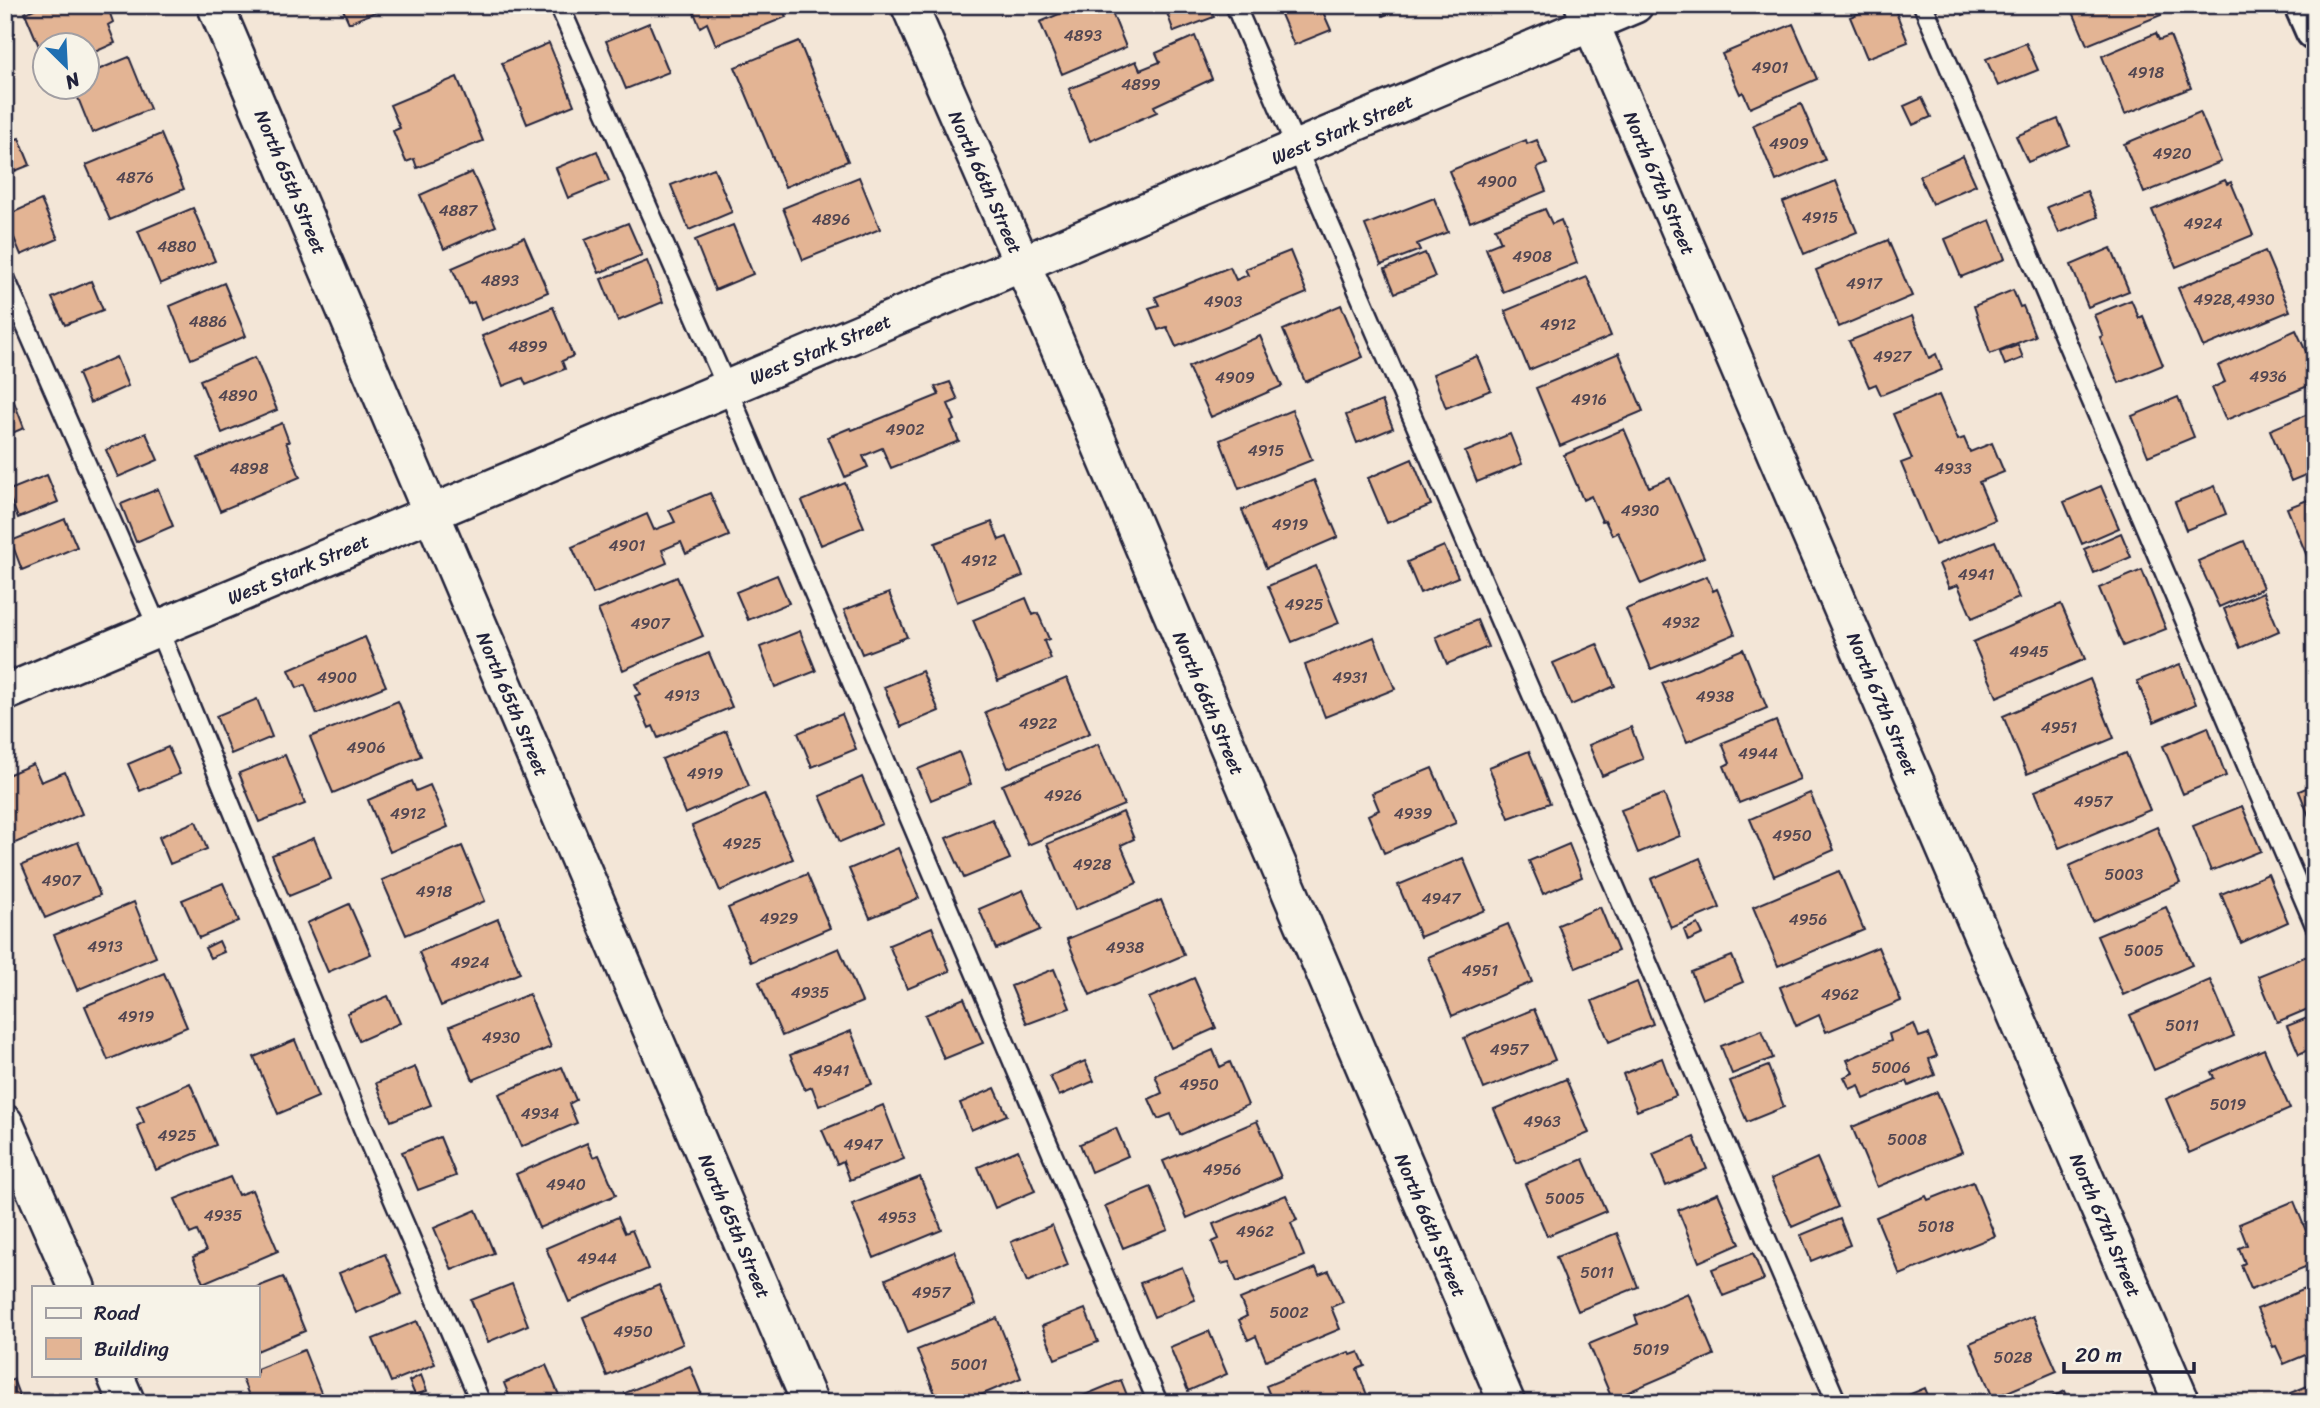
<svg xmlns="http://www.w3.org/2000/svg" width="2320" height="1408" font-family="Sriracha,sans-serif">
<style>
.building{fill:#e3b494;stroke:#22223b;stroke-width:2}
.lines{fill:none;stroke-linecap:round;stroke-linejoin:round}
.lane-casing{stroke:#22223b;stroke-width:23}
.street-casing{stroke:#22223b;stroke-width:40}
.secondary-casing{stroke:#22223b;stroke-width:44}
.lane{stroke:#f7f3e8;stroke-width:18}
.street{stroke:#f7f3e8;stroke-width:35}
.secondary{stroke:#f7f3e8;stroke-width:38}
.labels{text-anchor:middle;stroke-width:6;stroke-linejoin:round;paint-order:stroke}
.number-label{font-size:16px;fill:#524651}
.street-label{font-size:19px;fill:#22223b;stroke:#f7f3e8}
</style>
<rect width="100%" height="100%" fill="#f3e6d7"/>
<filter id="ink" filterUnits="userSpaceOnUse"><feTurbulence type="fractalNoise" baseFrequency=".0143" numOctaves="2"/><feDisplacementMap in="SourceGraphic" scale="14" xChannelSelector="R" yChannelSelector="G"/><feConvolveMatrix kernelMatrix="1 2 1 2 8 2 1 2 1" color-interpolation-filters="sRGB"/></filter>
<g filter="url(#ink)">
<!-- building -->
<path class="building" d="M43,5h64l6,17 -5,3 7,18 -27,12v-9h-42v17l-21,-50z
M341,5h51l-43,18z
M592,5h28l-23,10z
M691,5h90l5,12 -70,28 -9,-22 -7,4z
M1080,5h29l17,42 -64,27 -22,-52z
M1164,5h45l5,12 -40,15z
M1277,5h43l11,25 -37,15z
M1378,5h30l-25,11z
M1878,5h15l15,37 -41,16 -17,-41z
M1959,5h27l-23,10z
M2070,5h96l1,3 -8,3 2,4 -74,30z
M649,23l20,49 -43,17 -20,-48z
M1793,24l24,55 -67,29 -7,-16 -3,2 -18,-40z
M2156,33l3,7 11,-4 21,52 -66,26 -23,-58z
M1195,36l17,43 -58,27 3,6 -67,29 -21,-52 67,-28 4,9 20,-8 -4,-9z
M799,41l49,120 -63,26 -50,-120z
M549,43l25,62 -47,19 -25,-61z
M2026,43l12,27 -40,16 -12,-27z
M129,57l21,52 -58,24 -18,-45h14v-14z
M457,77l26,64 -66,27 -3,-9 -8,3 -13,-31 7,-3 -10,-23z
M1922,98l9,19 -18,8 -9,-19z
M1801,104l24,56 -49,21 -23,-56z
M2200,112l21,50 -77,31 -20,-49z
M2058,119l11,26 -41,17 -12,-26z
M161,134l23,55 -74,31 -24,-55z
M19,138l11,27 -25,10v-32z
M1526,140l1,4 10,-4 10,24 -10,4 9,23 -76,31 -21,-51z
M597,151l12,30 -41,17 -12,-30z
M1963,156l13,29 -44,19 -13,-28z
M714,168l18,44 -43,18 -18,-45z
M472,172l24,54 -52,23 -24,-54z
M859,177l21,52 -77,31 -20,-52z
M2225,180l2,4 4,-2 22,53 -77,32 -24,-57z
M1836,181l21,51 -53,22 -21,-52z
M2087,191l11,26 -39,16 -12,-26z
M1434,198l14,34 -31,12 3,6 -39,15 -16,-40z
M41,200l17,39 -37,16 -16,-39z
M193,208l22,53 -55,23 -22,-53z
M1545,209l7,15 9,-4 16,43 -74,29 -17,-44 15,-6 -6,-14z
M1990,220l15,39 -44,18 -16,-38z
M628,223l14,32 -43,18 -14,-33z
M733,225l20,49 -38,16 -20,-50z
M524,237l24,55 -67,28 -7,-18 -6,2 -16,-36z
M1888,240l24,56 -73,31 -23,-57z
M2111,248l18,43 -41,16 -17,-42z
M1290,251l17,42 -131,54 -9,-20 -9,3 -9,-22 10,-3 -4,-8 75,-30 6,13 12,-5 -3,-6z
M2265,251l25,60 -87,36 -25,-59z
M1425,253l10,24 -40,16 -10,-24z
M647,261l16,41 -45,19 -17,-42z
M1587,277l24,59 -82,34 -24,-59z
M91,281l12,29 -38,15 -13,-27z
M224,283l22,53 -55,23 -21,-53z
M2013,290l7,17 3,-1 12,30 -45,18 -16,-48z
M2131,300l8,18 4,-2 20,49 -44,18 -19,-46 3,-1 -9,-21z
M1341,305l22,52 -58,25 -22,-52z
M553,307l20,49 -11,5 3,8 -39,16 -3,-7 -20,8 -21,-50z
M1912,316l17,42 7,-4 6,16 -61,25 -5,-11 -7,3 -20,-46z
M2296,330l19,41v12l-89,37 -14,-32 13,-6 -7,-16z
M1260,336l22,50 -71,31 -23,-50z
M2018,345l5,13 -18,7 -5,-13z
M1619,353l24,58 -83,35 -24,-58z
M1477,356l14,34 -45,18 -13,-34z
M116,357l12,29 -38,17 -12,-29z
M255,357l22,53 -55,23 -22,-53z
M950,382l8,18 -10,4 7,16 -4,2 8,19 -68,27 -9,-20 -19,8 5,11 -23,10 -17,-40 22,-9 2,2 87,-35 -4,-8z
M1939,395l19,45 6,-2 6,14 22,-9 12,29 -25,10 16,38 -60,25 -34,-82 11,-4 -19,-45z
M2178,397l16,40 -46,19 -16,-40z
M13,399l11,29 -19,8v-34z
M1382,401l11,27 -36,15 -11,-28z
M1292,410l20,50 -73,29 -19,-49z
M2315,411v60l-24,10 -21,-51z
M282,423l7,19h-3l14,35 -80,34 -22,-53z
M1624,429l25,58 21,-9 34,79 -63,27 -23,-52 -6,3 -7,-15 -3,1 -11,-25 -8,4 -19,-45z
M146,433l12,27 -40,17 -12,-27z
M1510,434l12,30 -45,18 -12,-30z
M1412,459l19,46 -44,18 -19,-45z
M47,475l11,27 -40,16 -11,-27z
M1314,480l24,57 -72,31 -24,-58z
M845,483l19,44 -43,18 -19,-44z
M2101,486l18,42 -37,16 -18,-42z
M2215,486l11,28 -40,16 -11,-28z
M158,489l15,37 -37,16 -15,-38z
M710,493l19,43 -43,18 -5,-12 -19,8 5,13 -74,31 -21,-47 75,-33 7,16 21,-8 -6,-12z
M2315,497v62l-6,2 -22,-53z
M65,519l12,28 -55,23 -11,-29z
M992,522l7,18 8,-3 16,39 -66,26 -22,-59z
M2121,533l10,24 -37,16 -10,-24z
M1995,541l24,57 -47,20 -14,-33 -9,3 -10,-24z
M2244,541l19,47 -44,19 -21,-46z
M1444,546l14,31 -38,16 -13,-31z
M1316,566l23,57 -47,19 -24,-56z
M2142,570l24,59 -43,17 -24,-58z
M777,575l12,28 -41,17 -12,-28z
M1707,576l6,15 4,-2 18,45 -84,35 -25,-60z
M677,577l26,59 -80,34 -25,-60z
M2263,592l16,39 -39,17 -16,-39z
M889,593l18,44 -45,17 -18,-44z
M1026,598l7,17 5,-2 11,26 -5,2 7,18 -53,22 -25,-61z
M2061,604l24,55 -88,38 -24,-55z
M1477,620l11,27 -41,17 -11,-27z
M800,631l16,40 -41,16 -15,-40z
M365,637l21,49 -69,28 -12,-29 -8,3 -8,-18z
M1374,637l21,52 -70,28 -20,-52z
M1597,644l18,42 -44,19 -18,-42z
M1743,649l24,59 -80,34 -25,-59z
M709,653l23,54 -74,31 -5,-12 -4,2 -14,-32 5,-2 -5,-10z
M2180,664l16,40 -42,18 -17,-41z
M922,671l17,40 -38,16 -17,-40z
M1067,678l23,55 -82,35 -23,-56z
M2090,679l24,59 -87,36 -24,-58z
M257,699l15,38 -41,17 -15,-38z
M398,701l23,55 -88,37 -23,-56z
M842,714l14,35 -44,18 -14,-34z
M1776,721l24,58 -61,24 -15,-37 6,-3 -8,-20z
M1631,727l12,32 -41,17 -13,-31z
M2208,727l18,49 -43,18 -20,-48z
M726,731l23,55 -64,28 -23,-55z
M1098,744l26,61 -96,40 -26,-60z
M168,747l12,27 -40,17 -12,-27z
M1529,751l21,52 -41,15 -20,-51z
M959,752l12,32 -40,16 -13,-31z
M2126,753l24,57 -91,38 -24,-57z
M285,755l20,49 -46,18 -20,-49z
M33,764l8,18 24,-10 17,42 -69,30 -8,-18v-50z
M1432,768l24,55 -72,30 -16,-38 11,-5 -7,-17z
M862,777l20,47 -42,18 -20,-46z
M412,781l4,10 14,-6 18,42 -58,25 -22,-52z
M2315,784v44l-1,1 -15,-38z
M1810,793l24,57 -60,26 -24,-57z
M764,794l29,65 -73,32 -28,-65z
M1664,794l16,42 -42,17 -17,-43z
M2242,806l19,45 -50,20 -18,-45z
M1123,812l11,27 -13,6 16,38 -62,27 -28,-66z
M992,819l18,40 -46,19 -18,-40z
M196,821l11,28 -37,15 -11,-27z
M2157,827l23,56 -88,38 -23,-55z
M314,838l17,41 -42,17 -17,-41z
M78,842l22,53 -55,23 -23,-53z
M1569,844l13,33 -39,17 -14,-33z
M462,846l23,55 -79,34 -24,-55z
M898,848l21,50 -49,20 -21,-49z
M1463,858l22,52 -65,27 -22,-52z
M1700,858l20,50 -49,20 -20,-49z
M1839,871l25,59 -86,36 -25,-59z
M807,874l23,54 -79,34 -23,-54z
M2268,874l20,48 -47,21 -20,-49z
M223,883l16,38 -40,17 -17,-38z
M1023,890l17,40 -44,19 -17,-40z
M1161,900l23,55 -94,40 -23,-56z
M134,902l22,55 -79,33 -23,-55z
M349,904l22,50 -43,18 -21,-49z
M1600,907l18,44 -42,17 -18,-43z
M2166,907l26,58 -69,30 -26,-59z
M498,919l22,54 -79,33 -22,-54z
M1508,924l24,58 -80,34 -24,-59z
M1698,924l5,10 -15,7 -4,-11z
M932,927l18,44 -43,18 -18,-44z
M219,941l5,11 -14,6 -5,-10z
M1878,947l23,54 -75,31 -7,-17 -23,11 -16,-39z
M839,948l23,54 -80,34 -23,-54z
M1732,956l11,26 -41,17 -11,-27z
M2307,956l8,20v30l-38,16 -19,-46z
M1054,969l16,39 -43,16 -16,-38z
M164,973l23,54 -79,33 -23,-54z
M1194,978l22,50 -45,20 -22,-50z
M2210,980l24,56 -80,34 -24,-55z
M1637,982l16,42 -44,18 -17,-41z
M529,994l22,53 -78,33 -23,-54z
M388,996l12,27 -41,18 -12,-28z
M964,998l19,45 -39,16 -19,-44z
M1534,1009l21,51 -71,29 -20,-51z
M2315,1015v32l-16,7 -12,-28z
M1914,1024l5,13 9,-3 9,22 -8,3 6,16 -26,11 -2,-5 -43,18 -5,-14 -9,4 -6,-12 9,-4 -6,-13 44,-19 -2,-7z
M1762,1030l11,28 -41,16 -11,-28z
M851,1031l21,53 -53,22 -7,-19 -7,3 -15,-35z
M295,1040l23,57 -40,17 -24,-57z
M2264,1049l26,60 -101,44 -23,-54 48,-21 -3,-6z
M1213,1050l7,17 10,-5 18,43 -68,30 -9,-21 -13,5 -9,-20 13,-6 -7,-18z
M1662,1058l14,38 -39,15 -14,-37z
M1085,1061l9,20 -35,15 -9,-20z
M1768,1066l16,41 -37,15 -17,-41z
M415,1067l16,38 -40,16 -15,-38z
M562,1067l14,33 -7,4 8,19 -56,24 -22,-53z
M1566,1079l23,54 -72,30 -23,-54z
M190,1083l26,62 -60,25 -19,-44 7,-4 -7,-16z
M995,1088l12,27 -36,15 -11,-27z
M1937,1092l25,60 -85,35 -25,-60z
M883,1105l21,54 -54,21 -7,-19 -6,3 -15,-34z
M1257,1121l24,56 -94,41 -24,-57z
M1116,1128l12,28 -37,16 -11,-28z
M440,1137l16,39 -38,14 -16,-38z
M1694,1137l13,32 -41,17 -13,-32z
M587,1143l6,14 6,-2 17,40 -77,33 -23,-54z
M1018,1150l17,41 -40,17 -17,-41z
M1817,1158l21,49 -46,20 -21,-48z
M1583,1159l23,52 -59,25 -22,-52z
M230,1177l8,18 14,-5 26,61 -75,32 -10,-26 13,-6 -9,-20 -7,3 -15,-35z
M920,1177l22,53 -68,28 -22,-54z
M1973,1182l22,54 -95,39 -24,-58 50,-21 2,4z
M1151,1187l17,43 -45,18 -18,-42z
M1718,1193l22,51 -41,18 -21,-52z
M1286,1195l11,25 -6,3 13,33 -67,26 -8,-20 -8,2 -9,-22 7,-3 -6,-15z
M2294,1201l16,40 5,-2v24l-64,26 -10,-24 4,-2 -6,-15 8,-3 -8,-21z
M476,1210l18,43 -42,17 -18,-42z
M618,1217l7,16 7,-3 16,39 -79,33 -23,-54z
M1840,1219l10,26 -39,16 -10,-26z
M1052,1225l16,40 -41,17 -16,-40z
M1617,1233l21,54 -60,24 -22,-54z
M954,1251l21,54 -67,27 -22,-53z
M1753,1253l11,27 -41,16 -11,-27z
M385,1254l17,40 -46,19 -17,-40z
M1182,1267l13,33 -41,17 -14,-34z
M1316,1268l3,7 10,-4 14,31 -12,5 9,22 -74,31 -10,-24 -8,4 -9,-20 8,-4 -7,-17z
M283,1277l22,54 -48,20v-64z
M512,1284l16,41 -40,17 -17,-42z
M659,1285l24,59 -76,32 -24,-59z
M2315,1285v66l-31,13 -8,-18 -3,1 -16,-38z
M1688,1293l26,62 -102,44 -23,-55 49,-20 -3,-8z
M1085,1309l13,33 -43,17 -13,-33z
M2033,1316l24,55 -64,27 -23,-55z
M997,1318l24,60 -59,25h-23l-22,-53z
M417,1321l18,43 -44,18 -18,-43z
M1209,1331l18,43 -39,17 -18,-44z
M304,1350l21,53h-73l-11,-27 16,-1v-6z
M1349,1352l2,3 8,-3 6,14 -8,3 13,34h-97l-7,-17z
M546,1365l13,30 -19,8h-28l-8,-20z
M690,1366l13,32 -6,5h-68l-4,-10z
M421,1375l6,16 -12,4 -6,-14z
M13,1379l9,24h-17v-20z
M1121,1380l9,23h-47l-3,-6z
M2315,1383v20h-21l-4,-10z
M1925,1388l6,15h-42z
M2065,1391l5,12h-32z
M1028,1392l4,11h-31z"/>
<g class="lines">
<defs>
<path id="lane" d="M559,5l168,383 431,1015
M1235,5l602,1398
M1923,5l392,920
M5,278l153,350 205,500 118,275"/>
<path id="street" d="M215,5l595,1398
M909,5l136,311 462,1087
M1583,5l599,1398
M5,693l1630,-688
M5,1123l72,164
M115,1375l12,28"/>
<path id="secondary" d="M2304,5l11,25"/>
</defs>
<!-- lane casing -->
<use href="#lane" class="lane-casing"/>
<!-- street casing -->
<use href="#street" class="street-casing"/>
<!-- secondary casing -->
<use href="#secondary" class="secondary-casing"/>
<!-- lane -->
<use href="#lane" class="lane"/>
<!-- street -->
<use href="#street" class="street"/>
<!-- secondary -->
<use href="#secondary" class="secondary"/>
</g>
</g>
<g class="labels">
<!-- number labels -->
<g class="number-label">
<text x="1083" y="41">4893</text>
<text x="1770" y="73">4901</text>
<text x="2146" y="78">4918</text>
<text x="1141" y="90">4899</text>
<text x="1789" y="149">4909</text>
<text x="2172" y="159">4920</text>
<text x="135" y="183">4876</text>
<text x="1497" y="187">4900</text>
<text x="458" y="216">4887</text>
<text x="1820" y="223">4915</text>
<text x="831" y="225">4896</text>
<text x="2203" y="229">4924</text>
<text x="177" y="252">4880</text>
<text x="1532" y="262">4908</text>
<text x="500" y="286">4893</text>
<text x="1864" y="289">4917</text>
<text x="2234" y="305">4928,4930</text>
<text x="1223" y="307">4903</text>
<text x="208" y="327">4886</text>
<text x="1558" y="330">4912</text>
<text x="528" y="352">4899</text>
<text x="1892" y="362">4927</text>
<text x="2268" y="382">4936</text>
<text x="1235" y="383">4909</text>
<text x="238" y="401">4890</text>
<text x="1589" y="405">4916</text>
<text x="905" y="435">4902</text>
<text x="1266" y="456">4915</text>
<text x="249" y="474">4898</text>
<text x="1953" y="474">4933</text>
<text x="1640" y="516">4930</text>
<text x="1290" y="530">4919</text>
<text x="627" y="551">4901</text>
<text x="979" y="566">4912</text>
<text x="1976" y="580">4941</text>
<text x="1304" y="610">4925</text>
<text x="1681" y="628">4932</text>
<text x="650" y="629">4907</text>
<text x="2029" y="657">4945</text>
<text x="337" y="683">4900</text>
<text x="1350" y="683">4931</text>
<text x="682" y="701">4913</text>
<text x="1715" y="702">4938</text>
<text x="1038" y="729">4922</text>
<text x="2059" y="733">4951</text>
<text x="366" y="753">4906</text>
<text x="1758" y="759">4944</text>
<text x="705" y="779">4919</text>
<text x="1063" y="801">4926</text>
<text x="2093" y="807">4957</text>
<text x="408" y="819">4912</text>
<text x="1413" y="819">4939</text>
<text x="1792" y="841">4950</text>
<text x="742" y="849">4925</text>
<text x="1092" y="870">4928</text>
<text x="2124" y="880">5003</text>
<text x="61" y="886">4907</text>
<text x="434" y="897">4918</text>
<text x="1441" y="904">4947</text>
<text x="779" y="924">4929</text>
<text x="1808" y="925">4956</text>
<text x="105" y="952">4913</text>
<text x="1125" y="953">4938</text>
<text x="2144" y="956">5005</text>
<text x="470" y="968">4924</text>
<text x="1480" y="976">4951</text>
<text x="810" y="998">4935</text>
<text x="1840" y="1000">4962</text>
<text x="136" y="1022">4919</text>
<text x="2182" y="1031">5011</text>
<text x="501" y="1043">4930</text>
<text x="1509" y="1055">4957</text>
<text x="1891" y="1073">5006</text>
<text x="831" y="1076">4941</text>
<text x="1199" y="1090">4950</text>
<text x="2228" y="1110">5019</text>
<text x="540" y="1119">4934</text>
<text x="1542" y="1127">4963</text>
<text x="177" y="1141">4925</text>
<text x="1907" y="1145">5008</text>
<text x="863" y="1150">4947</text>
<text x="1222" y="1175">4956</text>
<text x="566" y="1190">4940</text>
<text x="1565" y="1204">5005</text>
<text x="223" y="1221">4935</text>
<text x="897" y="1223">4953</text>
<text x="1936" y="1232">5018</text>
<text x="1255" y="1237">4962</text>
<text x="597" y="1264">4944</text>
<text x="1597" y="1278">5011</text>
<text x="931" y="1298">4957</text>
<text x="1289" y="1318">5002</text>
<text x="633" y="1337">4950</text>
<text x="1651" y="1355">5019</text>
<text x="2013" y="1363">5028</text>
<text x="969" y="1370">5001</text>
</g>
<!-- street labels -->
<g class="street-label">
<text transform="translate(1342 129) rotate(-23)" y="7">West Stark Street</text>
<text transform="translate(291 182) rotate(67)" y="7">North 65th Street</text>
<text transform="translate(986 182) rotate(66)" y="7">North 66th Street</text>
<text transform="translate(1660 183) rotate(67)" y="7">North 67th Street</text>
<text transform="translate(820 349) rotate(-23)" y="7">West Stark Street</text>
<text transform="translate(298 569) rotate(-23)" y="7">West Stark Street</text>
<text transform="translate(1209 703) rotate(67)" y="7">North 66th Street</text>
<text transform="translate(513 704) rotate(67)" y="7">North 65th Street</text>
<text transform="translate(1883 704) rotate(67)" y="7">North 67th Street</text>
<text transform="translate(1431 1225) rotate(67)" y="7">North 66th Street</text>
<text transform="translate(2106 1225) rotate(67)" y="7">North 67th Street</text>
<text transform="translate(735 1226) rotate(67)" y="7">North 65th Street</text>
</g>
</g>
<!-- margin -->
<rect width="2320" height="1408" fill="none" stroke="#f7f3e8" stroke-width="28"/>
<rect x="14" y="14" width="2292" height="1380" fill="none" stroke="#22223b" stroke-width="2.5" filter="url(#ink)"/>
<!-- legend -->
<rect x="32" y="1286" width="228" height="91" fill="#f7f3e8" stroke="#a29fa3" stroke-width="2"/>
<rect x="46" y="1308" width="35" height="10" fill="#f7f3e8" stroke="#a29fa3" stroke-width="2"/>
<text x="94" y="1320" font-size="21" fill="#22223b">Road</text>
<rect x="46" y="1338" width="35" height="21" fill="#e3b494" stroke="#a29fa3" stroke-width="2"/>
<text x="94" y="1356" font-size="21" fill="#22223b">Building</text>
<!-- north arrow -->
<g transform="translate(66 66) rotate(156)"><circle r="33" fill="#f7f3e8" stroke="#a29fa3" stroke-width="2"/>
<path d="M0-5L12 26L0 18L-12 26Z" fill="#1f6fb2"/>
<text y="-10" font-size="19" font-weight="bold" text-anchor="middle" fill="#22223b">N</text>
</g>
<!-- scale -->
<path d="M2064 1362v10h130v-10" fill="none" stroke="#22223b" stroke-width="3.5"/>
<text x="2075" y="1362" font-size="21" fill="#22223b" stroke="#f7f3e8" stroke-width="5" paint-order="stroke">20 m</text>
</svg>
